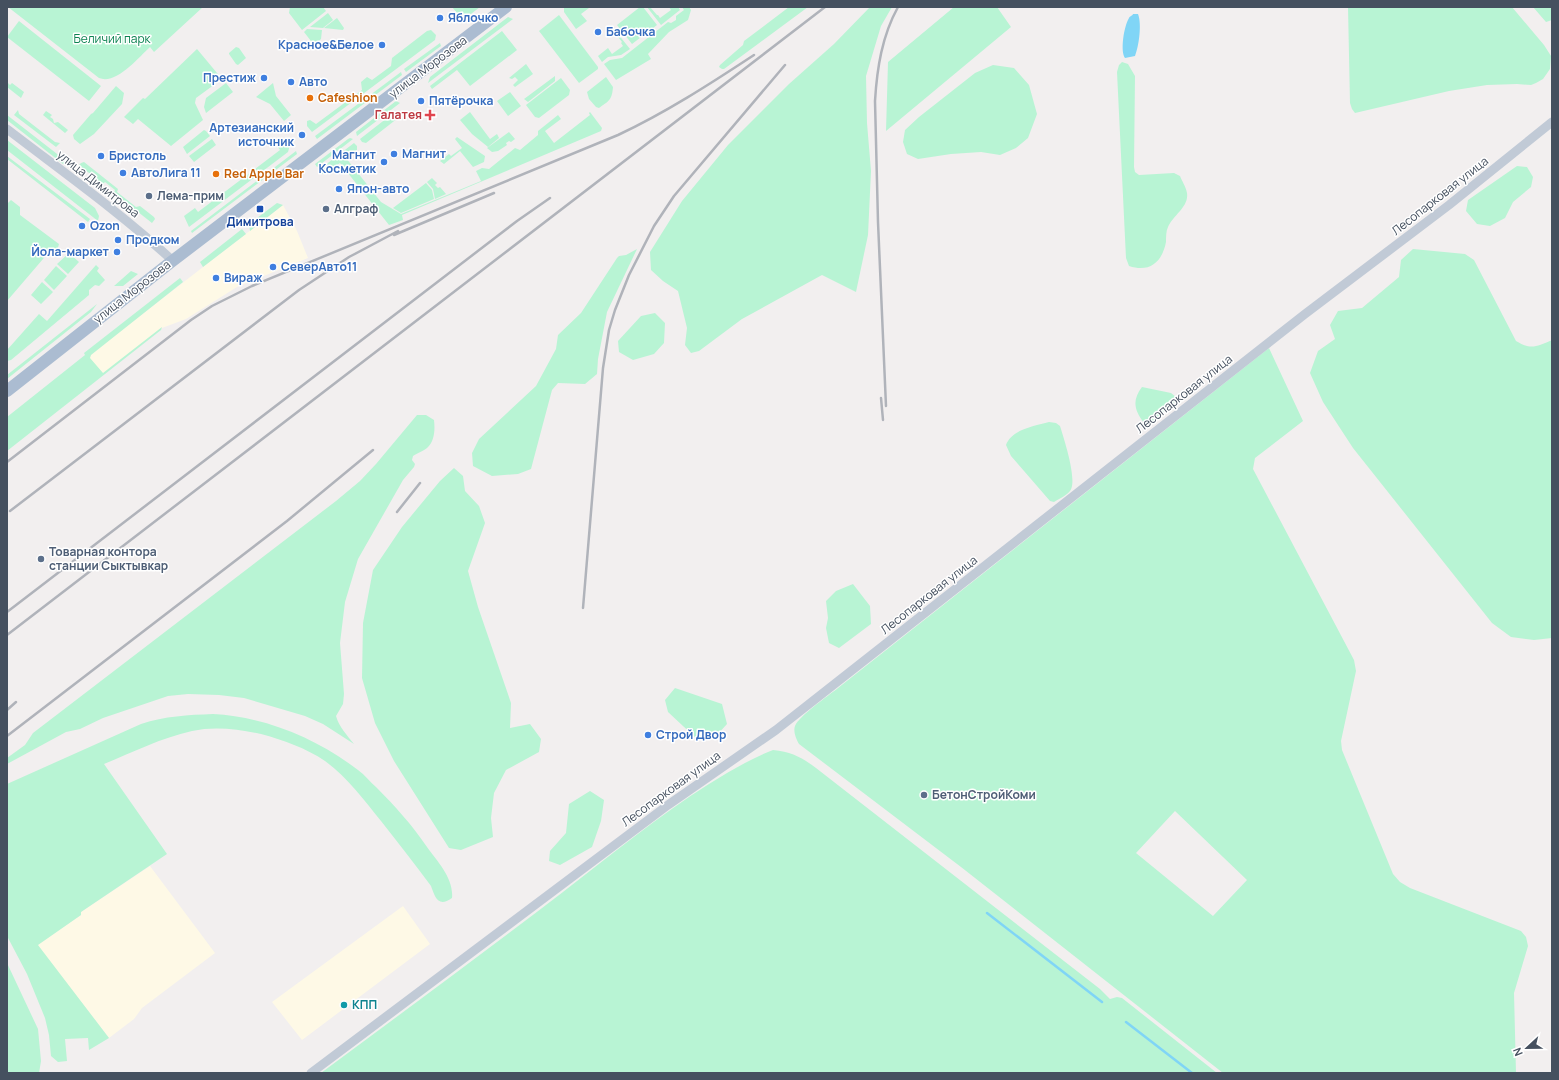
<svg xmlns="http://www.w3.org/2000/svg" width="1559" height="1080" font-family="Manrope,sans-serif">
<style>
.commercial{fill:#fef9e6}
.green{fill:#b8f4d4;fill-rule:evenodd}
.water{fill:#80d5f6}
.lines{fill:none;stroke-linecap:round;stroke-linejoin:round}
.stream{stroke:#80d5f6;stroke-width:2.5}
.tertiary{stroke:#c1cad6;stroke-width:9}
.primary{stroke:#abbcd1;stroke-width:12}
.rail{stroke:#b0b3ba;stroke-width:2.5}
.shop-dot{fill:#3f7fe0;stroke:#fff;stroke-width:1.5}
.food-dot{fill:#e8710a;stroke:#fff;stroke-width:1.5}
.health-dot{fill:#e0444e;stroke:#fff;stroke-width:1.5}
.service-dot{fill:#5c6f8a;stroke:#fff;stroke-width:1.5}
.transit-dot{fill:#1a4fb4;stroke:#fff;stroke-width:1.5}
.culture-dot{fill:#0f9aa8;stroke:#fff;stroke-width:1.5}
.labels{text-anchor:middle;stroke-width:3;stroke-linejoin:round;paint-order:stroke}
.shop-label{font-size:12px;font-weight:bold;fill:#366cbe;stroke:#fff;text-anchor:start}
.park-label{font-size:12px;fill:#0c8351;stroke:#fff}
.street-label{font-size:12px;fill:#45505f;stroke:#fff}
.food-label{font-size:12px;font-weight:bold;fill:#c56008;stroke:#fff;text-anchor:start}
.health-label{font-size:12px;font-weight:bold;fill:#be3a42;stroke:#fff;text-anchor:end}
.service-label{font-size:12px;font-weight:bold;fill:#4e5e75;stroke:#fff;text-anchor:start}
.transit-label{font-size:12px;font-weight:bold;fill:#164399;stroke:#fff}
.culture-label{font-size:12px;font-weight:bold;fill:#0d838f;stroke:#fff;text-anchor:start}
</style>
<rect width="100%" height="100%" fill="#f2efef"/>
<!-- commercial -->
<path class="commercial" d="M283,205l14,26 11,27 -71,29 -51,32 -24,9 -60,47 -15,-18z
M150,866l65,87 -73,55 -8,11 -25,19 -72,-93 44,-30v-3z
M403,906l27,38 -128,96 -30,-38z"/>
<!-- green -->
<path class="green" d="M8,7h195l-49,45 -4,-5c-12,11 -34,38 -51,31z
M290,7h33l3,4 -24,19 -13,-17z
M452,7h28l-17,13z
M564,7h24l1,1 -8,6 6,7 -11,8 -12,-17z
M640,7h3l14,18 -25,19 -15,-19z
M647,7h3l7,8h1l2,3 11,-8 -2,-3h9l2,3 -19,15z
M682,7h7l2,3 -3,10 -19,12 -21,22 3,5 -35,21 -12,-16 6,-4 12,-2 46,-36 3,1 5,-3v-4l8,-6z
M789,7h19l-84,62h-2l-3,-2 1,-2 23,-20 1,-4z
M870,7h22l-11,19 -15,50 1,47 4,48 -3,64 -12,57 -34,-17 -80,44 -43,32 -8,2 -6,-8 2,-17 -9,-37 -15,-10 -12,-11 -1,-18 32,-51 46,-56 61,-61 45,-40z
M954,7h43l14,20 -125,104 2,-69z
M1348,7h164l32,38 7,11 -1,13 -7,10 -7,4 -5,2 -14,-1 -30,1 -38,6 -94,22 -3,-4 -2,-6z
M1533,7h19v13l-6,2z
M328,13l5,7 -10,8 -13,-1z
M559,15l39,52v2l-19,14 -40,-52z
M508,17l5,2 -85,64 2,-6z
M337,18l7,10 -1,2 -19,-2z
M19,21l82,65 -12,15 -82,-64z
M307,29l15,1 -1,9 -7,6 -10,-13z
M614,29l16,20 -9,6 -13,2 -6,5 -4,-6 10,-8 4,6 11,-8 -2,-3 1,-1 -7,-9 -1,1 -3,-3z
M431,30l5,5 -1,5 -123,92 -5,-6v-5l3,-1 6,4 46,-34 -1,-8 6,-5 5,3 19,-14 1,-8 35,-27z
M502,31l15,19 -47,36 -13,-16 -25,19 -2,-3z
M440,43l1,3 -35,26 -2,-3z
M236,47l3,1 7,10 -8,7 -2,-1 -7,-10v-1z
M197,49l25,30 -26,19 -1,5 8,17 -32,26 -33,-27 -5,5 -9,-7 19,-19 2,1z
M1122,62l6,2 7,12 -1,91 1,5 4,3 35,-2 6,3c2,5 6,11 7,17 2,14 -14,22 -19,34 -2,4 -2,10 -2,15 -4,20 -16,31 -37,24l-3,-8 -9,-186 2,-7z
M526,64l7,10 -18,13 -2,-2 5,-5 -3,-3 -3,2 -3,-1z
M993,65l21,3 15,17 8,29 -9,24 -12,10 -16,7 -19,-3 -30,2 -33,5 -11,-5 -4,-12 2,-12 14,-13 56,-44z
M401,72l1,3 -85,64 -2,-3z
M555,76v5l-27,21 -4,-3z
M606,77l7,10c-1,13 -4,14 -14,21l-3,-1 -7,-8 -2,-7z
M561,78l9,12 -1,5 -30,23 -4,-1 -9,-12z
M7,82l3,3 2,-2 12,9 -3,6 -14,-11z
M226,83l7,9 -27,21 -2,-6 2,-9z
M273,83l3,13 15,19 -7,6 -14,-17 -14,-7z
M116,86l8,7 -2,11 -28,30 -14,10 -6,-5 -1,-4 18,-21 2,-1z
M510,92l11,14 -13,10 -11,-15z
M396,101l4,2 -43,33 -1,-4z
M18,110l1,4 36,28 5,1 -4,4 -42,-32z
M46,111l6,4 -2,2 3,2 1,4 4,-1 10,8 -3,3 -22,-18z
M396,111l7,8 -2,1 -3,-2 -32,25 -4,-1 -2,-3z
M470,112l20,27 7,-5 2,4 -11,9 -16,-13 -12,-14z
M590,112l12,16 -1,3 -199,84 1,5 -14,5 -49,-62 -15,11h-3l-2,-3v-2l34,-26 3,3v4l-11,8 35,44 20,12 80,-33 -5,-10 6,-3 7,1 26,-21 5,2 18,-15v-4l20,-16 3,4 -16,12 9,12 36,-28 -1,-2z
M7,115l63,49h-7l-56,-44z
M204,130l2,1 4,5 -23,18 -4,-7z
M509,132l6,7 -4,3 -2,-1 -3,2 1,2 -9,6 -6,1 -5,-4z
M457,137l28,19 -1,6 -11,5 -13,-16 -16,13 -4,-3 9,-7 2,2 11,-8 -7,-9z
M350,138l3,1 -36,28 -2,-3 33,-25z
M212,139l4,6 -22,17 -5,-6z
M7,140l88,68 4,8 -1,5 -91,-71z
M284,140h2l4,5 -2,7 -99,75 -5,-11 11,-8 3,4 82,-62 -3,-4z
M296,151l1,3 -105,79 -1,-2z
M7,156l83,63 -2,3 -81,-63z
M84,162l34,27 -1,3 19,15 4,-1 14,11 1,2 -3,4 -38,-30 1,-3 -10,-8 -2,2 -24,-19 2,-2z
M1517,166l10,1 6,10 -2,10 -18,15 -8,16 -15,8 -13,-2 -11,-13 2,-11z
M432,178l5,5 -2,2 3,3 2,-1 6,7 -11,5 -2,-10 -6,-7z
M426,183l6,7 2,9 -33,14 -8,-5z
M11,200l9,7v8l39,29 -2,7 -8,1 -42,49v-97z
M277,203l6,2 -33,26 -1,-7z
M242,229l4,5 -43,33 -3,-5z
M637,249l-30,63 -9,47 -1,15 -12,10 -27,-1 -6,7 -21,79 -13,5 -26,2 -19,-10 -1,-13 7,-14 57,-53 20,-37 2,-14 23,-22 36,-55 2,-2 7,-1z
M1413,249l52,5 9,6 42,81c15,9 20,6 36,-1v298l-18,2 -23,-3 -19,-14 -139,-175 -30,-46 -13,-29 8,-22 17,-12 -5,-14 8,-14 24,-3 37,-31 2,-17z
M69,253l10,9 -11,12 -11,-10z
M96,265l3,3 -2,3 8,9 -6,6 -4,-1 -6,5v5l-78,65 -4,1v-11l32,-36 8,7z
M56,266l11,10 -13,14 -10,-10z
M131,271l7,3 -15,12h-9z
M180,278l3,4 -92,73 -1,3 13,15 59,-46 -1,3 -154,121v-34l78,-62 -1,-2z
M42,282l11,10 -12,12 -10,-9z
M97,304l-6,8 -84,67v-4z
M655,313l10,10 -1,20 -10,11 -21,6 -14,-8 -1,-11 23,-25z
M1269,348l34,73 -48,37 -2,11 101,191 2,11 -15,70 1,9 51,124 7,8 10,6 111,43 5,6 2,9 -14,47 2,80h-293l-262,-206 -162,-123c-3,-5 -6,-13 -4,-18 4,-10 33,-30 43,-38zM1175,811l72,69 -34,36 -77,-63z
M1142,387l29,6 5,4 -2,6 -23,20h-7c-10,-13 -12,-23 -2,-36z
M417,415h9l8,5c1,9 1,21 -7,28 -3,3 -10,5 -14,8l-1,4 3,4 -1,3 -11,13 -45,79 -13,43 -5,41 4,51 -1,10 -7,12c3,11 11,19 18,28l-31,-20 -18,-8 -61,-18 -25,-3 -31,-1 -20,2 -65,22 -23,11 -14,3 -59,32v-6l18,-13 8,-12 303,-232 24,-20 16,-17z
M1049,422l7,1 4,3c4,13 18,55 10,65 -3,4 -11,8 -16,11l-4,-1 -39,-45 -5,-11c6,-16 29,-19 43,-23z
M454,468l9,8 2,15 14,15 6,17 -17,48 10,36 33,96 -1,25 20,-4 11,15 -2,13 -33,18 -12,23 -3,25 2,19 -32,13 -12,-2 -55,-87 -19,-38 -13,-45 1,-55 10,-53 29,-43 38,-46z
M853,584l17,22 1,18 -32,24 -10,-5 -3,-15 2,-10 -2,-17 10,-10z
M675,688l47,16 5,20 -10,11 -19,5 -30,-28 -3,-12z
M213,714c53,3 103,24 145,56 7,5 12,12 18,17 19,19 36,38 51,60 11,15 27,32 25,51 -14,10 -17,-1 -21,-12 -16,-22 -33,-43 -50,-65 -17,-21 -34,-44 -56,-60 -19,-13 -42,-21 -64,-27 -22,-5 -47,-8 -69,-3 -31,7 -59,21 -88,33l63,90 -86,58v3l-43,30 71,93 -20,12 -1,-12 -23,1 2,22 -9,1 -7,-6 -2,-21 -4,-17 -18,-44 -20,-38v-152l134,-60c24,-8 47,-9 72,-10z
M773,750c19,2 28,7 43,18l284,221 10,10 7,-2 5,1 95,75h-896c81,-60 162,-120 242,-181 48,-37 95,-76 146,-108 21,-13 41,-25 64,-34z
M590,791l14,9 -3,21 -9,26 -32,18 -11,-4 1,-10 16,-18 3,-29z
M7,963l31,66 3,32 -2,12h-32z"/>
<!-- water -->
<path class="water" d="M1133,14h5c4,10 1,32 -3,42l-10,2c-5,-7 -1,-32 4,-40 0,-1 4,-3 4,-4z"/>
<g class="lines">
<!-- stream -->
<path class="stream" d="M987,913l115,89
M1126,1022l66,51"/>
<!-- tertiary -->
<path class="tertiary" d="M7,129c56,43 114,84 166,132
M311,1073l357,-268 108,-75 529,-416 144,-109 103,-83"/>
<!-- primary -->
<path class="primary" d="M7,391l164,-129 335,-255"/>
<!-- rail -->
<path class="rail" d="M394,235l100,-42
M881,398l2,22
M886,406l-8,-184 -3,-121c2,-33 7,-65 23,-94
M7,462l184,-142 21,-14 40,-20 366,-151c47,-22 92,-51 136,-80
M10,511l289,-221 50,-33 49,-26
M397,512l23,-29
M583,608l20,-240 6,-38 6,-20 14,-35 25,-49 20,-30 111,-131
M7,612l510,-391 33,-23
M7,635l818,-628
M7,710l9,-8
M7,736l280,-215 86,-71"/>
</g>
<!-- markers -->
<g class="shop-dot">
<circle cx="440" cy="18" r="4"/>
<circle cx="598" cy="32" r="4"/>
<circle cx="382" cy="45" r="4"/>
<circle cx="264" cy="78" r="4"/>
<circle cx="291" cy="82" r="4"/>
<circle cx="421" cy="101" r="4"/>
<circle cx="302" cy="135" r="4"/>
<circle cx="394" cy="154" r="4"/>
<circle cx="101" cy="156" r="4"/>
<circle cx="384" cy="162" r="4"/>
<circle cx="123" cy="173" r="4"/>
<circle cx="339" cy="189" r="4"/>
<circle cx="82" cy="226" r="4"/>
<circle cx="118" cy="240" r="4"/>
<circle cx="117" cy="252" r="4"/>
<circle cx="273" cy="267" r="4"/>
<circle cx="216" cy="278" r="4"/>
<circle cx="648" cy="735" r="4"/>
</g>
<g class="food-dot">
<circle cx="310" cy="98" r="4"/>
<circle cx="216" cy="174" r="4"/>
</g>
<path class="health-dot" d="M428 109h4v4h4v4h-4v4h-4v-4h-4v-4h4z"/>
<g class="service-dot">
<circle cx="149" cy="196" r="4"/>
<circle cx="326" cy="209" r="4"/>
<circle cx="41" cy="559" r="4"/>
<circle cx="924" cy="795" r="4"/>
</g>
<rect class="transit-dot" x="256" y="205" width="8" height="8" rx="2"/>
<circle class="culture-dot" cx="344" cy="1005" r="4"/>
<g class="labels">
<!-- shop labels -->
<g class="shop-label">
<text x="448" y="22">Яблочко</text>
<text x="606" y="36">Бабочка</text>
<text x="374" y="49" text-anchor="end">Красное&amp;Белое</text>
<text x="256" y="82" text-anchor="end">Престиж</text>
<text x="299" y="86">Авто</text>
<text x="429" y="105">Пятёрочка</text>
<text x="294" y="132" text-anchor="end">Артезианский<tspan x="294" dy="14">источник</tspan></text>
<text x="402" y="158">Магнит</text>
<text x="376" y="159" text-anchor="end">Магнит<tspan x="376" dy="14">Косметик</tspan></text>
<text x="109" y="160">Бристоль</text>
<text x="131" y="177">АвтоЛига 11</text>
<text x="347" y="193">Япон-авто</text>
<text x="90" y="230">Ozon</text>
<text x="126" y="244">Продком</text>
<text x="109" y="256" text-anchor="end">Йола-маркет</text>
<text x="281" y="271">СеверАвто11</text>
<text x="224" y="282">Вираж</text>
<text x="656" y="739">Строй Двор</text>
</g>
<!-- park labels -->
<g class="park-label">
<text x="112" y="43">Беличий парк</text>
</g>
<!-- street labels -->
<g class="street-label">
<text transform="translate(428 67) rotate(-37)" y="4">улица Морозова</text>
<text transform="translate(98 184) rotate(38)" y="4">улица Димитрова</text>
<text transform="translate(1440 196) rotate(-38)" y="4">Лесопарковая улица</text>
<text transform="translate(132 292) rotate(-38)" y="4">улица Морозова</text>
<text transform="translate(1184 394) rotate(-38)" y="4">Лесопарковая улица</text>
<text transform="translate(929 595) rotate(-38)" y="4">Лесопарковая улица</text>
<text transform="translate(671 789) rotate(-36)" y="4">Лесопарковая улица</text>
</g>
<!-- food labels -->
<g class="food-label">
<text x="318" y="102">Cafeshion</text>
<text x="224" y="178">Red Apple Bar</text>
</g>
<!-- health labels -->
<g class="health-label">
<text x="422" y="119">Галатея</text>
</g>
<!-- service labels -->
<g class="service-label">
<text x="157" y="200">Лема-прим</text>
<text x="334" y="213">Алграф</text>
<text x="49" y="556">Товарная контора<tspan x="49" dy="14">станции Сыктывкар</tspan></text>
<text x="932" y="799">БетонСтройКоми</text>
</g>
<!-- transit labels -->
<g class="transit-label">
<text x="260" y="226">Димитрова</text>
</g>
<!-- culture labels -->
<g class="culture-label">
<text x="352" y="1009">КПП</text>
</g>
</g>
<!-- border -->
<rect width="1559" height="1080" fill="none" stroke="#45505f" stroke-width="16"/>
<!-- north arrow -->
<g transform="translate(1527 1048) rotate(248)" stroke="#ffffff" stroke-width="3" paint-order="stroke">
<path d="M0-3L7 15L0 10L-7 15Z" fill="#45505f"/>
<text y="-6" font-size="11" font-weight="bold" text-anchor="middle" fill="#45505f">N</text>
</g>
</svg>
